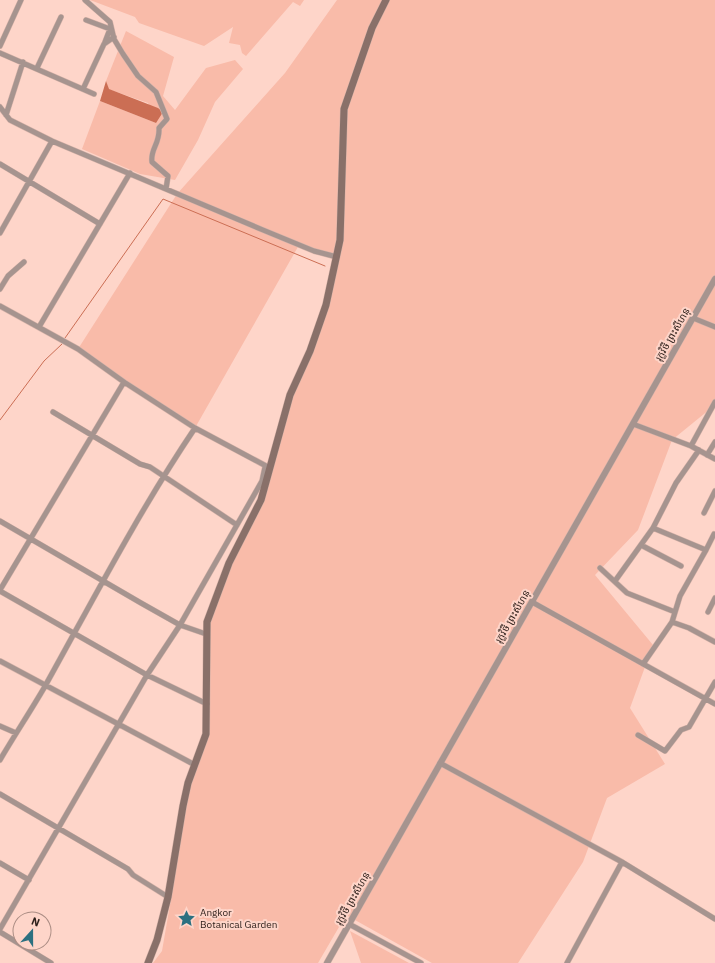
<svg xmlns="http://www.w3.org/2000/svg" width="715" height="963" font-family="'IBM Plex Sans','Noto Sans Khmer',sans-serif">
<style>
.green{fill:#f9bba9}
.water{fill:#cb6e54}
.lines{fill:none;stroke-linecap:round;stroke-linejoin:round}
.stream{stroke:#cb6e54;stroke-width:1}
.minor-casing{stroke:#d8b4aa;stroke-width:6}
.tertiary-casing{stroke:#d8b4aa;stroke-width:7}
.secondary-casing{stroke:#d8b4aa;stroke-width:8}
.minor{stroke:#a6948f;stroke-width:5}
.tertiary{stroke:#a6948f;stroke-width:6}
.secondary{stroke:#897069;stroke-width:7}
.labels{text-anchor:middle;stroke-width:4;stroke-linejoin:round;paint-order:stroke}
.street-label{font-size:10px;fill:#2d1f1a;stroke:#fed5c9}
.poi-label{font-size:10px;fill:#2d1f1a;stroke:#fed5c9;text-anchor:start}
</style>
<rect width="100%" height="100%" fill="#fed5c9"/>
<!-- green -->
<path class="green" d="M90,0h214l-4,6 -7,-4 -47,54 -4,-3 -2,-8 -11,-2 4,-16 -29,19 -65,-23 -4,-6z
M337,0h378v405l-43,35 -34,90 -43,45 58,70 -23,63 35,56 -58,34 -24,64 -65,101h-86l-86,-48 -28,48h-165l9,-12 9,-52 12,-93 21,-60 6,-135 51,-111 29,-105 20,-44 27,-93 -38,-13 -104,183 -117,-79 99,-155 108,-121z
M126,31l48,26 -11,39 12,14 31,-42 29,-8 8,9 -28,33 -17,38 -23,40 -35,-6 -58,-25 18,-48 56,22 -8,-20 -40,-14 -2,-8z
M350,931l59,32h-48z"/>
<!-- water -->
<path class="water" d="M106,81l3,8 49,19 5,4 -7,11 -56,-22z"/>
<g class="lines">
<!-- stream -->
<path class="stream" d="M65,338l98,-139 162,67
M0,420l44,-59 18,-17"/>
<defs>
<path id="minor" d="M85,0l25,22 4,17 9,15 15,22 18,16 11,27 -8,9c1,16 -9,21 -7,34l16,14 -2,13
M86,20l24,9 -5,13
M0,46l21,-46
M0,53l94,41
M37,68l24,-51
M83,89l21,-45 10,-7
M0,107l10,13 42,21 211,89 51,21 23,6
M6,115l17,-53
M0,164l100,60
M0,233l52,-92
M0,289l8,-13 16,-14
M0,306l78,43 46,33 71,46 73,39
M693,318l22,9
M39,327l91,-154
M53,412l87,52 10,3 87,58
M633,424l58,22 24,13
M691,446l24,-44
M707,455l8,-13
M704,513l11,-22
M0,521l141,82 39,22 26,9
M641,545l40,21
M706,550l8,-16
M600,568l27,25 48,19
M615,581l38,-53
M0,590l124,-208
M0,591l147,84 60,29
M532,602l183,102
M708,612l7,-14
M672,622l8,-26 26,-46 -53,-22 23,-45 23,-33
M0,661l195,104
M643,664l29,-42 17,6 26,14
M0,726l16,7
M638,735l27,16 16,-21 8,-3 26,-45
M0,760c14,-24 30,-48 44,-72 49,-88 95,-177 151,-260
M440,763l182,99 93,57
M0,794l128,75 5,6 35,22
M0,863l29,17
M349,924l72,39
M0,929l147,-254 33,-50 82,-144 3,-14
M0,932l51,31
M567,963l55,-101"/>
<path id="tertiary" d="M327,963l388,-684"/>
<path id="secondary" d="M148,963l9,-23 11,-43 15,-91 5,-23 18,-49 1,-112 22,-59 32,-63 29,-105 20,-44 16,-46 14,-65 4,-131 28,-81 14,-28"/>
</defs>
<!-- minor casing -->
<use href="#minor" class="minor-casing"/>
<!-- tertiary casing -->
<use href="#tertiary" class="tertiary-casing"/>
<!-- secondary casing -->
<use href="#secondary" class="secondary-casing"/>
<!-- minor -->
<use href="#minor" class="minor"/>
<!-- tertiary -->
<use href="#tertiary" class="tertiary"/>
<!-- secondary -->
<use href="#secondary" class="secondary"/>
</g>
<!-- icons -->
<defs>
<symbol id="sight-bare" viewBox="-9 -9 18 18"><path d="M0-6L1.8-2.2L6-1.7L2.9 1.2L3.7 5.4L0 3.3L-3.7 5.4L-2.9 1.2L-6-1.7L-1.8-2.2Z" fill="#2c7080" stroke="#fed5c9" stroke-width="2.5" paint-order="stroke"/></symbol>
</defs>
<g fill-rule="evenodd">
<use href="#sight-bare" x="174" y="906" width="25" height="25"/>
</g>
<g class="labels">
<!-- street labels -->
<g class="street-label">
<text transform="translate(672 334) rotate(-60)" y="4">រុក្ខវិថី ព្រះសីហនុ</text>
<text transform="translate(512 616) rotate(-60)" y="4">រុក្ខវិថី ព្រះសីហនុ</text>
<text transform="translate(352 898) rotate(-60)" y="4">រុក្ខវិថី ព្រះសីហនុ</text>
</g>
<!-- poi labels -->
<g class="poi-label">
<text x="200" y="916">Angkor<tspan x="200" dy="12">Botanical Garden</tspan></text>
</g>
</g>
<!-- north arrow -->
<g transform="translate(32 931) rotate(21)"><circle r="19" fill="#fed5c9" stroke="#aa8c83"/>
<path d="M0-3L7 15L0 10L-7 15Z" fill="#2c7080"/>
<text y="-6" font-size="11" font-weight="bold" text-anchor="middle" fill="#2d1f1a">N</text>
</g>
</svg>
